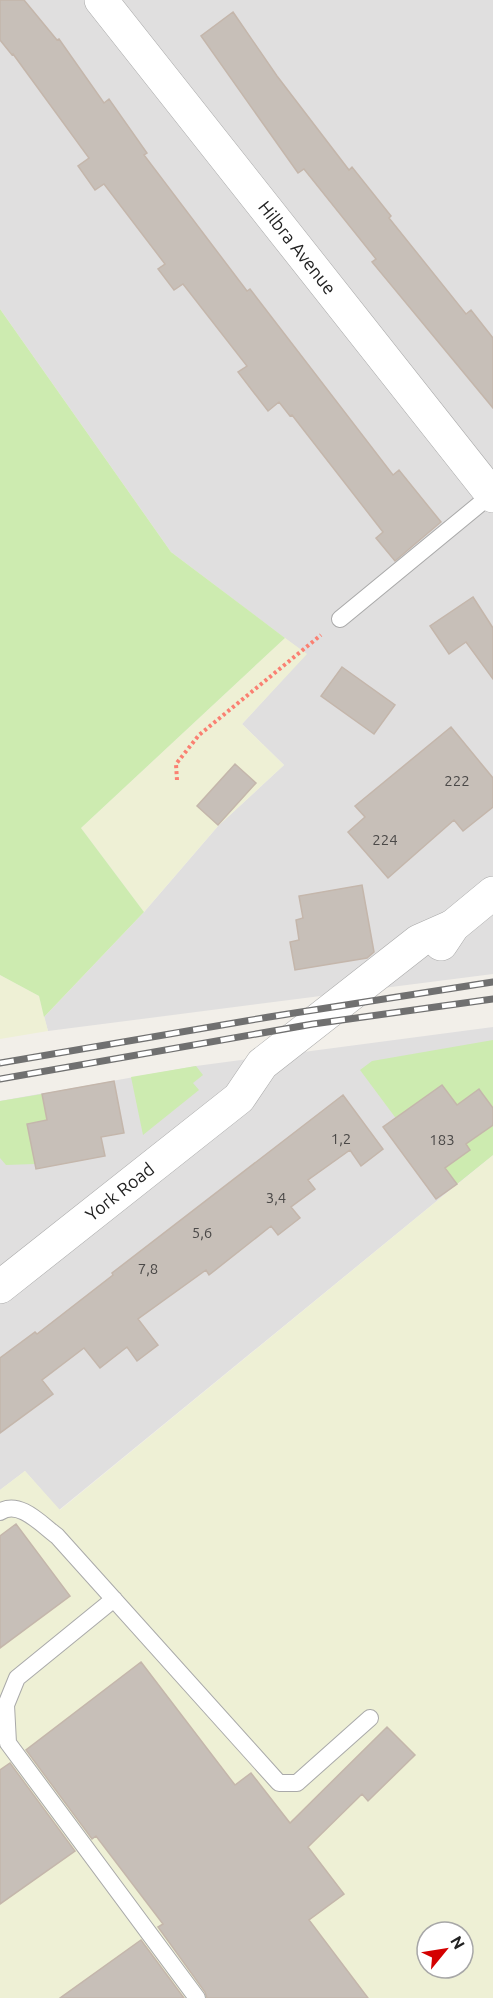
<svg xmlns="http://www.w3.org/2000/svg" width="493" height="1998" font-family="Ubuntu,sans-serif">
<style>
.residential{fill:#e0dfdf}
.farmland{fill:#eef0d5;fill-rule:evenodd}
.grass{fill:#cdebb0}
.building{fill:#c7bfb8;stroke:#c4b6ab;stroke-width:1.5}
.lines{fill:none;stroke-linecap:round;stroke-linejoin:round}
.service-casing{stroke:#a9a9a9;stroke-width:18}
.minor-casing{stroke:#a9a9a9;stroke-width:34}
.tertiary-casing{stroke:#a9a9a9;stroke-width:34}
.path{stroke:#fa8072;stroke-width:4;stroke-dasharray:3 3;stroke-linecap:butt}
.service{stroke:#fff;stroke-width:16}
.minor{stroke:#fff;stroke-width:33}
.tertiary{stroke:#fff;stroke-width:33}
.rail-casing{stroke:#707070;stroke-width:7}
.rail{stroke:#fff;stroke-width:4.5;stroke-dasharray:14;stroke-linecap:butt}
.labels{text-anchor:middle;stroke-width:4.5;stroke-linejoin:round;paint-order:stroke}
.number-label{font-size:15px;fill:#4b4948}
.street-label{font-size:18px;fill:#222;stroke:#fff}
</style>
<rect width="100%" height="100%" fill="#f2efe9"/>
<!-- residential -->
<path class="residential" d="M0,0h493v974l-445,57 -4,-14 100,-105 74,-86 66,-61 -42,-41 64,-70 -135,-102 -171,-243z
M493,1027v128l-434,355 -34,-39 -25,19v-389l196,-35z"/>
<!-- farmland -->
<path class="farmland" d="M285,638l22,16 -65,70 42,41 -66,61 -74,86 -63,-84z
M0,975l39,21 9,35 -48,8z
M493,1155v843h-493v-508l25,-19 35,39zM427,1932h36v36h-36z"/>
<!-- grass -->
<path class="grass" d="M0,309l171,243 114,86 -204,190 63,84 -100,105 -5,-21 -39,-21z
M493,1040v68l-14,-19 -22,16 -15,-20 -34,24 14,18 -13,9 -49,-66 12,-9z
M196,1066l7,9 -10,8 6,7 -56,45 -12,-58z
M42,1094l5,26 -20,4 8,40 -29,1 -6,-7v-57z
M493,1125v30l-36,29 -12,-16 25,-18 -4,-6z"/>
<!-- building -->
<path class="building" d="M0,0h24l33,40 2,-1 45,64 5,-4 38,54 -3,2 103,136 3,-2 143,186 6,-5 42,52 -46,39 -19,-23 7,-6 -91,-117 -2,1 -11,-14 -11,9 -30,-39 9,-6 -64,-82 -9,6 -16,-21 7,-5 -61,-80 -9,6 -17,-24 11,-8 -76,-104 -1,1 -12,-15z
M233,12l44,64 72,94 3,-3 39,49 -2,2 77,96 5,-4 22,28v70l-121,-146 4,-3 -72,-90 -6,4 -97,-137z
M473,597l20,31v51l-27,-37 -17,12 -19,-28z
M342,667l53,38 -21,29 -53,-38z
M451,727l42,51v29l-30,24 -9,-11 -66,58 -40,-46 17,-15 -10,-11z
M235,764l21,19 -38,42 -21,-19z
M362,885l12,67 -7,6 -72,12 -5,-28 9,-2 -3,-20 7,-2 -4,-22z
M114,1081l10,52 -23,4 4,19 -69,13 -9,-45 20,-4 -5,-26z
M442,1085l15,20 22,-16 14,19v17l-27,19 4,6 -25,18 12,16 -21,15 -53,-72z
M343,1095l40,54 -22,17 -11,-16 -42,30 7,9 -24,18 9,11 -22,17 -7,-9 -62,49 -3,-5 -68,49 20,26 -21,16 -10,-14 -27,21 -16,-20 -42,32 11,14 -53,39v-75l35,-26 2,2 76,-59 -1,-2z
M16,1524l54,72 -70,52v-112z
M141,1662l94,123 16,-12 39,50 97,-96 28,28 -47,46 -6,-7 -54,53 36,47 -35,26 59,78h-161l-2,-6 -47,-65 5,-3 -67,-88 -4,3 -66,-89z
M10,1763l65,88 -75,53v-134z
M141,1940l43,58h-124z"/>
<g class="lines">
<defs>
<path id="service" d="M340,619l152,-125
M0,1512c19,-13 42,13 57,24l222,247h18l73,-65
M114,1599l-97,79 -11,27 2,38 189,255"/>
<g id="minor">
<path id="s1" d="M101,0l392,496"/>
</g>
<g id="tertiary">
<path d="M441,944l12,-18 40,-33"/>
<path id="s2" d="M0,1287l239,-189 23,-34 157,-123 34,-15"/>
</g>
</defs>
<!-- service casing -->
<use href="#service" class="service-casing"/>
<!-- minor casing -->
<use href="#minor" class="minor-casing"/>
<!-- tertiary casing -->
<use href="#tertiary" class="tertiary-casing"/>
<!-- path -->
<path class="path" d="M177,780l-1,-16 23,-29 122,-100"/>
<!-- service -->
<use href="#service" class="service"/>
<!-- minor -->
<use href="#minor" class="minor"/>
<!-- tertiary -->
<use href="#tertiary" class="tertiary"/>
<defs>
<path id="rail" d="M0,1063l269,-46 224,-35
M0,1079l313,-55 180,-25"/>
</defs>
<!-- rail casing -->
<use href="#rail" class="rail-casing"/>
<!-- rail -->
<use href="#rail" class="rail"/>
</g>
<g class="labels">
<!-- number labels -->
<g class="number-label">
<text x="457" y="786">222</text>
<text x="385" y="845">224</text>
<text x="341" y="1144">1,2</text>
<text x="442" y="1145">183</text>
<text x="276" y="1203">3,4</text>
<text x="202" y="1238">5,6</text>
<text x="148" y="1274">7,8</text>
</g>
<!-- street labels -->
<g class="street-label">
<text dy="6" stroke="none"><textPath href="#s1" startOffset="316">Hilbra Avenue</textPath></text>
<text dy="6" stroke="none"><textPath href="#s2" startOffset="153">York Road</textPath></text>
</g>
</g>
<!-- north arrow -->
<g transform="translate(445 1950) rotate(60)"><circle r="28" fill="#ffffff" stroke="#a7a7a7" stroke-width="1.5"/>
<path d="M0-4.5L10 22L0 15L-10 22Z" fill="#d40000"/>
<text y="-9" font-size="16" font-weight="bold" text-anchor="middle" fill="#222222">N</text>
</g>
</svg>
